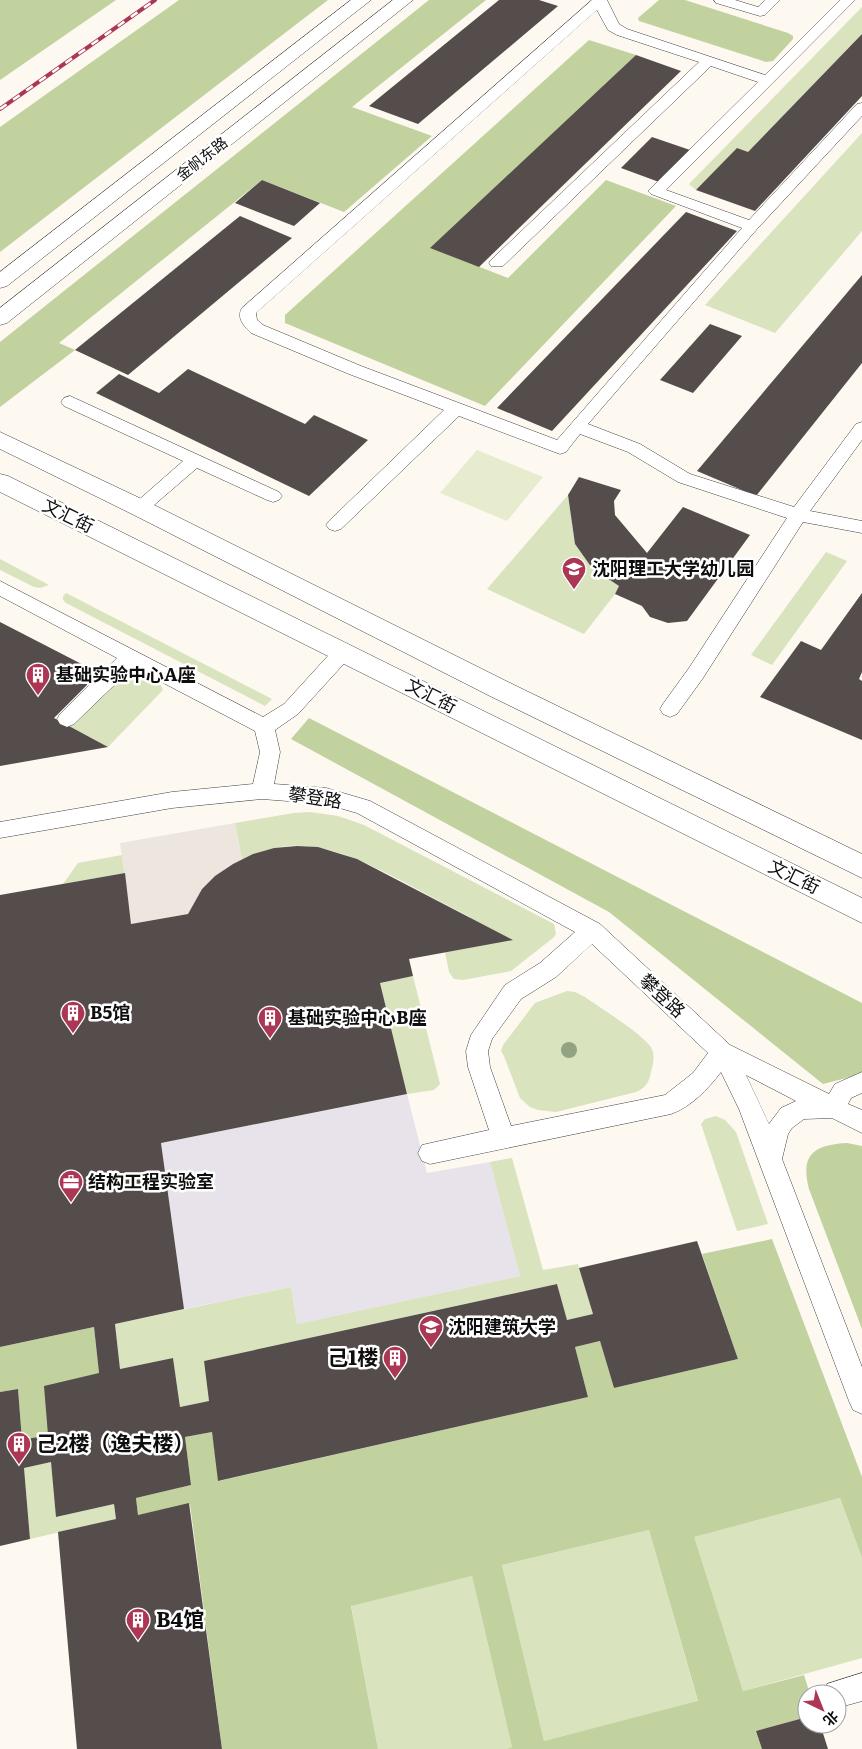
<svg xmlns="http://www.w3.org/2000/svg" width="862" height="1749" font-family="Literata,'Noto Sans SC',serif">
<style>
.industrial{fill:#e8e3eb}
.green{fill:#d9e3be}
.forest{fill:#c1d29f;fill-rule:evenodd}
.pitch{fill:#e8ecce}
.plaza{fill:#ede6df}
.building{fill:#554d4b}
.lines{fill:none;stroke-linecap:round;stroke-linejoin:round}
.service-casing{stroke:#414141;stroke-width:1}
.tertiary-casing{stroke:#414141;stroke-width:1}
.service{fill:#fff;fill-rule:evenodd}
.tertiary{fill:#fff;fill-rule:evenodd}
.rail-casing{stroke:#ac3755;stroke-width:4}
.rail{stroke:#fff;stroke-width:2.5;stroke-dasharray:8;stroke-linecap:butt}
.tree{fill:#93a381}
.labels{text-anchor:middle;stroke-width:5;stroke-linejoin:round;paint-order:stroke}
.far-street-label{font-size:15px;fill:#0e0e0e;stroke:#fff}
.street-label{font-size:18px;fill:#0e0e0e;stroke:#fff}
.poi-label{font-size:18px;font-weight:bold;fill:#0e0e0e;stroke:#fff;text-anchor:start}
.near-poi-label{font-size:21px;font-weight:bold;fill:#0e0e0e;stroke:#fff;text-anchor:start}
</style>
<rect width="100%" height="100%" fill="#fdf8f0"/>
<!-- industrial -->
<path class="industrial" d="M407,1094l20,79 63,-11 30,114 -223,48 -6,-37 -107,22 -23,-166z"/>
<!-- green -->
<path class="green" d="M862,7v27l-114,118 -52,38 -7,-6z
M862,133v98l-87,102 -70,-28z
M568,495l7,49 17,24 27,18 -4,8 -31,40 -97,-45z
M826,552l21,9 -75,104 -21,-10z
M0,559l49,26 -9,3 -6,-1 -34,-17z
M66,593l206,106 -7,7 -199,-103 -3,-3v-4z
M136,671l23,11 4,8 -55,57 -38,-20 51,-50 7,-5z
M310,812l28,4 26,9 190,99 2,10 -3,4 -42,33 -48,9 -9,-1 -5,-7 -4,-20 34,-6 -9,-29c-23,-12 -46,-24 -68,-36 -52,-27 -103,-52 -160,-21l-7,-37 59,-10z
M122,855l3,18 -62,11 15,-21z
M413,976l27,108 -6,6 -27,4 -27,-111z
M567,991l8,1 10,5c14,10 61,39 67,52 3,8 1,15 -1,23 -2,10 -5,16 -15,20l-80,20 -18,-2 -8,-3 -10,-9 -16,-42 -3,-5 2,-6 32,-42z
M716,1116l9,4 11,12 32,92 -31,7 -36,-107 4,-5z
M512,1158l31,112 35,-6 15,50 -26,6 -10,-36 -353,77 5,40 -29,6 -7,-49 -53,11 -5,-45 176,-37 6,37 223,-48 -30,-114z
M51,1462l6,55 57,-13 2,15 -86,20 -6,-71z
M840,1498l22,60v100l-119,33 -50,-154z
M649,1530l49,172 -154,39 -42,-176z
M472,1576l40,171 -6,2h-128l-27,-144z"/>
<!-- forest -->
<path class="forest" d="M0,0h116l-116,80z
M179,0h149l-328,252v-125z
M429,0h57l-134,107 80,29 -88,76 -82,-32 -203,163 16,7 -75,57v-65z
M659,0h26l103,33 5,3v3l-20,22 -7,1 -127,-41 -1,-3z
M589,40l47,15 -205,193 77,30 98,-98 70,26 -191,200 -200,-83v-8z
M309,718l553,285v71l-39,10 -214,-172 -318,-173z
M847,1143l15,3v183l-53,-140c-9,-35 5,-44 38,-46z
M772,1239l90,238v81l-22,-60 -146,39 49,154 61,-16 6,19h-3v23l-51,14 6,18h-256l6,-2 -40,-171 -121,30 27,143h-156l-32,-245 -52,11 -2,-17 55,-13 -6,-48 27,-5 7,49 369,-84 -13,-50 25,-6 14,47 124,-29 -36,-105zM649,1530l49,171 -154,40 -42,-176z
M94,1327l5,46 -51,62 -26,5 -4,-51 -18,3v-45z"/>
<!-- pitch -->
<path class="pitch" d="M477,450l66,27 -36,44 -67,-28z"/>
<!-- plaza -->
<path class="plaza" d="M235,823l7,37 -40,29 -14,25 -57,10 -11,-81z"/>
<!-- building -->
<path class="building" d="M499,0h40l19,6 -140,118 -49,-18z
M862,34v62l-107,115 -59,-21 41,-42 11,4z
M636,55l45,16 -202,196 -49,-19z
M652,137l38,13 -31,32 -38,-14z
M262,180l58,23 -26,23 -59,-23z
M686,212l51,19 -185,200 -55,-23z
M240,216l52,22 -164,137 -53,-25z
M862,275v88l-106,133 -59,-25z
M710,324l32,12 -49,57 -33,-13z
M188,369l117,55 9,-9 54,25 -59,56 -213,-103 23,-19 40,19z
M579,477l42,13 -7,11 1,14 32,38 36,-46 67,28 -63,86 -19,2 -18,-6 -8,-11 -27,-12 4,-8 -27,-18 -17,-24 -7,-49z
M862,593v79l-3,7 3,2v59l-102,-43 41,-56 20,9z
M0,622l99,51 -45,45 54,29 -108,19z
M297,846l21,1 39,12 156,81 -104,19 4,17 -33,7 27,111 -246,49 23,166 -69,15 5,45 53,-11 7,49 29,-6 -5,-40 353,-77 10,36 26,-6 -14,-46 118,-27 41,118 -124,29 -14,-47 -25,6 13,50 -370,84 -6,-49 -27,5 6,48 -55,13 2,17 51,-12 33,246h-145l-19,-217 58,-13 -2,-15 -58,13 -5,-55 -27,6 6,71 -30,7v-154l18,-3 4,51 26,-5 -4,-49 55,-13 -5,-46 -94,20v-452l125,-22 6,51 57,-10 14,-25 13,-13 18,-12 20,-10 21,-6z
M807,1717v7h13l8,25h-66l-6,-18z"/>
<g class="lines">
<defs>
<path id="service" d="M592,0h15l12,24 8,5 138,46 75,-75h15l-189,190 83,30 108,-116 5,-1v13l-105,113 -169,195 52,20 50,30 104,33 62,-83 6,-2v18l-52,71 52,10v12l-59,-11 -100,156 -26,36 -7,3 -7,-3 -3,-5 3,-5 26,-36 98,-150 -109,-36 -50,-30 -48,-18 -14,18 -6,2 -101,-38 -118,113 -6,2 -6,-2 -3,-4 3,-4 115,-111 -95,-36 -98,-41c-7,-7 -15,-15 -9,-25zM597,10l11,20 9,5 82,27 -208,198 -2,3 2,3h12l208,-200 47,16 -110,109 3,3 91,34 -185,212 -196,-74 -98,-41 -6,-5 -1,-7z
M714,0h21l23,7 7,-7h15l-15,15 -5,1 -44,-13z
M70,396l209,96 3,4 -3,4 -6,2 -6,-2 -70,-32 -51,44 -6,2 -6,-2 -3,-4 3,-4 49,-43 -119,-55 -3,-4 3,-4z
M0,581l263,136 21,-13 52,-57 7,-2 7,2 3,5 -3,5 -52,57 -23,16 5,22 -6,32 52,4 44,13 230,123 130,121 99,49 6,-10 27,-12v21l-11,5 -3,6 14,6v23l-30,-15 -28,1 -12,9 -4,6 -6,25 80,208v47l-9,-4 -4,-9 -110,-292 -18,-37c-13,17 -30,35 -50,42l-241,50 -8,-3 -4,-8 4,-8 67,-15 -21,-63 -2,-16 5,-16 34,-50 35,-22 35,-31 -218,-119 -31,-9 -64,-5 -90,9 -172,30v-16l172,-30 81,-8 7,-32 -5,-21 -122,-64 -59,57 -7,3 -7,-3 -3,-5 3,-5 57,-56 -117,-62zM592,944l116,109 -15,20 -28,22 -154,31 -21,-59 -2,-16 4,-12 29,-40 35,-22zM746,1075l50,26 -15,7 -12,16z
M862,1673v28l-25,7v-14h-14l4,-10z"/>
<path id="tertiary" d="M351,0h20l-364,286 -7,2v-16z
M393,0h20l-406,323 -7,2v-17z
M0,432l148,70 360,180 354,172v24l-372,-182 -358,-182 -132,-65z
M0,474l8,2 854,422v25l-862,-431z"/>
</defs>
<!-- service casing -->
<use href="#service" class="service-casing"/>
<!-- tertiary casing -->
<use href="#tertiary" class="tertiary-casing"/>
<!-- service -->
<use href="#service" class="service"/>
<!-- tertiary -->
<use href="#tertiary" class="tertiary"/>
<defs>
<path id="rail" d="M0,109l155,-109"/>
</defs>
<!-- rail casing -->
<use href="#rail" class="rail-casing"/>
<!-- rail -->
<use href="#rail" class="rail"/>
</g>
<!-- trees -->
<circle class="tree" cx="569" cy="1050" r="8"/>
<!-- icons -->
<defs>
<symbol id="school-pin" viewBox="-11 -11 22 30"><path d="M0 17L-7.5 6A9.5 9.5 0 1 1 7.5 6Z" fill="#ac3755" stroke="#fff"/><path d="M0-5L7-2L0 1L-7-2ZM-4 1L0 2.5L4 1V4Q0 6-4 4Z" fill="#fff"/></symbol>
<symbol id="building-pin" viewBox="-11 -11 22 30"><path d="M0 17L-7.5 6A9.5 9.5 0 1 1 7.5 6Z" fill="#ac3755" stroke="#fff"/><path d="M-4-6H4V6H1V3H-1V6H-4ZM-2.5-4.3h1.7v1.8h-1.7ZM.8-4.3h1.7v1.8H.8ZM-2.5-1h1.7V.8h-1.7ZM.8-1h1.7V.8H.8Z" fill="#fff"/></symbol>
<symbol id="office-pin" viewBox="-11 -11 22 30"><path d="M0 17L-7.5 6A9.5 9.5 0 1 1 7.5 6Z" fill="#ac3755" stroke="#fff"/><path d="M-6-3h4V-5.5h4V-3h4V5H-6ZM-1-4.5V-3h2v-1.5ZM-6 0V1H6V0Z" fill="#fff"/></symbol>
<symbol id="university-pin" viewBox="-11 -11 22 30"><path d="M0 17L-7.5 6A9.5 9.5 0 1 1 7.5 6Z" fill="#ac3755" stroke="#fff"/><path d="M0-5L7-2L0 1L-7-2ZM-4 1L0 2.5L4 1V4Q0 6-4 4Z" fill="#fff"/></symbol>
</defs>
<g fill-rule="evenodd">
<use href="#school-pin" x="560" y="555" width="28" height="38"/>
<use href="#building-pin" x="24" y="661" width="28" height="38"/>
<use href="#building-pin" x="59" y="999" width="28" height="38"/>
<use href="#building-pin" x="256" y="1004" width="28" height="38"/>
<use href="#office-pin" x="57" y="1168" width="28" height="38"/>
<use href="#university-pin" x="417" y="1313" width="28" height="38"/>
<use href="#building-pin" x="381" y="1344" width="28" height="38"/>
<use href="#building-pin" x="5" y="1430" width="28" height="38"/>
<use href="#building-pin" x="124" y="1606" width="28" height="38"/>
</g>
<g class="labels">
<!-- far-street labels -->
<g class="far-street-label">
<text transform="translate(202 159) rotate(-38)" y="5">金帆东路</text>
</g>
<!-- street labels -->
<g class="street-label">
<text transform="translate(68 516) rotate(26)" y="6">文汇街</text>
<text transform="translate(431 696) rotate(27)" y="6">文汇街</text>
<text transform="translate(315 798) rotate(9)" y="6">攀登路</text>
<text transform="translate(794 877) rotate(26)" y="6">文汇街</text>
<text transform="translate(662 996) rotate(43)" y="6">攀登路</text>
</g>
<!-- poi labels -->
<g class="poi-label">
<text x="592" y="575">沈阳理工大学幼儿园</text>
<text x="56" y="681">基础实验中心A座</text>
<text x="90" y="1019">B5馆</text>
<text x="288" y="1024">基础实验中心B座</text>
<text x="88" y="1188">结构工程实验室</text>
<text x="448" y="1333">沈阳建筑大学</text>
</g>
<!-- near-poi labels -->
<g class="near-poi-label">
<text x="378" y="1365" text-anchor="end">己1楼</text>
<text x="36" y="1451">己2楼（逸夫楼）</text>
<text x="156" y="1627">B4馆</text>
</g>
</g>
<!-- north arrow -->
<g transform="translate(822 1709) rotate(137)"><circle r="24" fill="#ffffff" stroke="#9f9f9f"/>
<path d="M0-4L9 19L0 12L-9 19Z" fill="#ac3755"/>
<text y="-8" font-size="14" font-weight="bold" text-anchor="middle" fill="#0e0e0e">北</text>
</g>
</svg>
